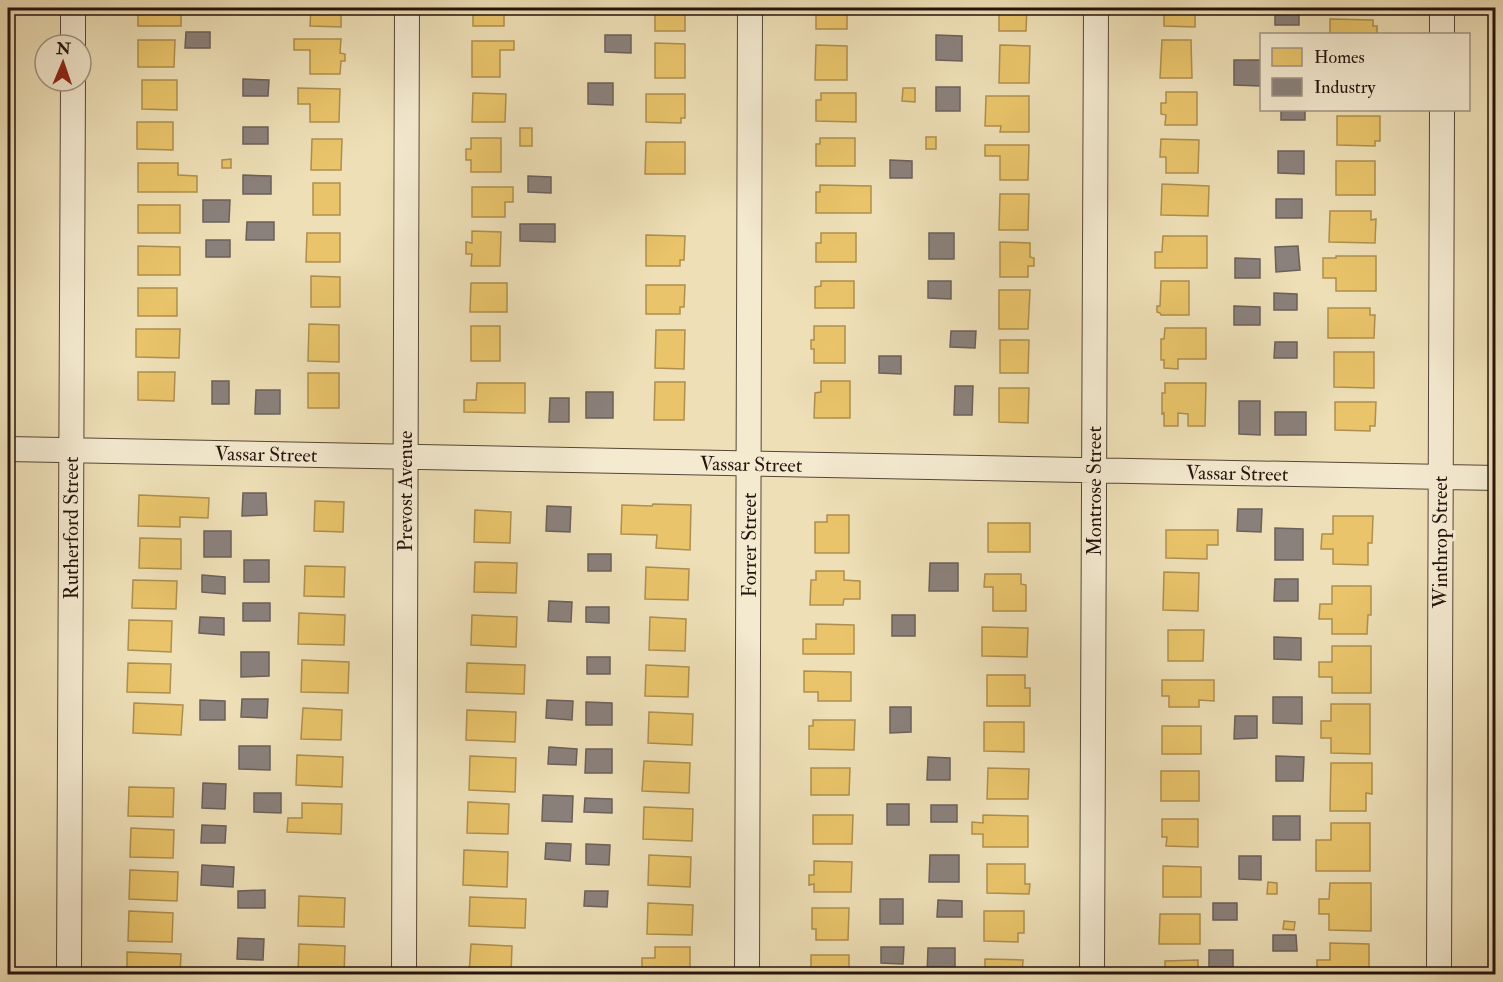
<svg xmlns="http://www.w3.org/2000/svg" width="1503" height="982" font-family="'IM FELL Double Pica',serif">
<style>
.homes{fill:#e9c46a;stroke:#ae8f4e;stroke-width:1.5}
.industry{fill:#8a817c;stroke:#6b605a;stroke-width:1.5}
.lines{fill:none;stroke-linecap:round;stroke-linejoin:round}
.minor-casing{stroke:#564636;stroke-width:26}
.minor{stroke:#f4ead0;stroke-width:24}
.labels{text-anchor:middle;stroke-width:6;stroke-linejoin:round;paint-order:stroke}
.street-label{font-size:20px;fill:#24130c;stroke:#f4ead0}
</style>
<rect width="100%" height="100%" fill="#eedfb6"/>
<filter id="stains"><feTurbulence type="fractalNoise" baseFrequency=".00333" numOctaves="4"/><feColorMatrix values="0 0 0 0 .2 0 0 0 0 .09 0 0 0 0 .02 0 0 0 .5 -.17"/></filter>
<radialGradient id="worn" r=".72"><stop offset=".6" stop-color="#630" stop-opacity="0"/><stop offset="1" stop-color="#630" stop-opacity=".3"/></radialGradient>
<!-- homes -->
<path class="homes" d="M8,8h4v15h-4z
M138,8h43v18h-43z
M311,8h30v19l-31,-1z
M473,8h31v18h-31z
M655,8h30v23h-30z
M816,8h31v21h-31z
M999,8h28l-1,23h-27z
M1164,8h31v19l-31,-1z
M1330,19l43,1v6h4v8h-47z
M8,36h3v31h-3z
M294,39h47l-1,14 5,1v7h-4l-1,13h-30v-24h-16z
M138,40h37l-1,27h-36z
M1162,40h29l1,38h-32z
M472,41h42v9h-14v27h-28z
M655,43l30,1v34h-30z
M816,45l31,1v34h-32z
M1000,45l30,1 -1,37h-30z
M8,78h5l-1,28h-4z
M142,80h35v30l-35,-1z
M298,88l42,1 -1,33h-29v-18h-12z
M903,88h12v14l-13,-1z
M1166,92h31v33h-32l1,-10 -5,-1v-11h5z
M473,93l33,1 -1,28h-33z
M821,93h35v29l-40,-1v-21h5z
M646,94h39v24h-4v5l-35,-1z
M986,96h43v36h-29l1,-6h-16z
M1337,116h43v25h-5v5l-38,-1z
M8,119h2v29h-2z
M137,122h36v28l-36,-1z
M520,128h12v18h-12z
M926,137h10v12h-10z
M471,138h30v34h-30v-12h-5v-11h5z
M820,138h35v28h-39v-22h4z
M312,139h30l-1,31h-30z
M1161,139l38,1 -1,33h-32v-16h-6z
M646,142h39v32h-40z
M985,145h44l-1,35h-28v-24h-15z
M231,159v9h-9v-8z
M8,160h2v29h-2z
M1336,161h39v34h-39z
M138,163h40v12l19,1v16h-59z
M313,183h27v32h-27z
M1162,184l47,2 -1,30 -47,-1z
M820,185l51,1v27h-55v-21h4z
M472,187h41v15h-8v15h-33z
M1000,194h29l-1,36h-29z
M8,203h2l-1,28h-1z
M138,205h42v28h-42z
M1330,211h41v9l5,-1 -1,24 -46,-1z
M472,231l29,1 -1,34h-29l1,-12h-6v-12l6,1z
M307,233h33v29h-34z
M821,233h35v29h-40v-19h5z
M646,235l39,1 -1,24h-4v6h-34z
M1163,236h44v32h-52v-16h7z
M1000,242l30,1v14l4,1v8h-6v11h-28z
M138,246l42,1v28h-42z
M1336,256h40v35h-40v-13h-13v-20h13z
M311,276l29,1v30h-29z
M821,281h33v27h-39v-21l6,-1z
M1161,281h28v34h-28l-1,-2 -3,-1v-6h3z
M471,283h36v29h-37z
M646,285h39l-1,22h-4v7h-34z
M138,288h39v28h-39z
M999,290h31l-2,39h-29z
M1328,308h42v7h5l-1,23h-46z
M309,324l30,1v37l-31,-1z
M471,326h29v35h-29z
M814,326h31v37h-31v-14h-3v-9h3z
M1165,328h41v31h-28v10l-14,-1v-8h-3v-21h3z
M136,329h44l-1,29 -43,-1z
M656,330h29l-1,39 -29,-1z
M1000,340h29l-1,33h-28z
M1334,352h40v36l-40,-1z
M138,372h37l-1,29 -36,-1z
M308,373h31v35h-31z
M821,381h29v37h-36l1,-25 6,-1z
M655,382h30l-1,38h-30z
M477,383h48v30l-61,-1v-12h12z
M1165,383h41l-1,43h-17v-12l-10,-1v13h-14v-13l-2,1v-21h3z
M999,388h30l-1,35 -29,-1z
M1335,402h41l-1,24h-5v5l-35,-1z
M8,493h4l-1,29h-3z
M139,495l70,3 -1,20 -28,-1v10l-42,-1z
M315,501l29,1 -1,30 -29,-1z
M653,504l38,1 -1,45 -34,-2 1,-13 -36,-1 1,-29 30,1z
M475,510l36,2 -1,31 -36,-1z
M827,515h22v38h-34v-31h12z
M1333,516h40l-1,27h-4v22l-35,-1v-15h-12l1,-15h11z
M988,523h42v29h-42z
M1166,530h52v15h-11v14l-41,-1z
M8,534l6,1 -1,31h-5z
M140,538l41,1v30l-42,-1z
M475,562l42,1 -1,30 -42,-1z
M305,566l40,1 -1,30 -40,-1z
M646,567l43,2 -1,31 -43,-1z
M816,571h28v9l16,1v18h-16l-1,6h-33l1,-25h5z
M1164,572l35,1 -1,38 -35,-1z
M985,574h36v10l5,1v26h-33v-24h-9z
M133,580l44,1 -1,28 -44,-1z
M1332,586h39v29h-3l-1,19h-35v-15h-13l1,-15h12z
M299,613l46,2 -1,30 -46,-1z
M472,615l45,2 -1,30 -45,-2z
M650,617l36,2 -1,32 -36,-1z
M129,620l43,1 -1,31 -43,-2z
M816,624l38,1v29h-51v-15h13z
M982,627l46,1 -1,29 -45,-1z
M1168,630h36l-1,31h-35z
M1332,646h39v47h-39v-16h-13v-15h13z
M8,660h5l-1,29h-4z
M302,660l47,2 -1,31 -47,-1z
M128,663l43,1 -1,29 -43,-1z
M467,663l58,2 -1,29 -58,-2z
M646,665l43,2 -1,30 -43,-1z
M804,671l47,1v29h-33v-9h-14z
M987,675h38v13h5v18h-43z
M1162,680h52v21l-15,-1v7h-30v-11h-7z
M8,702h4l-1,28h-3z
M134,703l49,2 -2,30 -48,-2z
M1331,704h39v50l-39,-1v-15h-10v-17h10z
M303,708l39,2 -1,30 -40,-1z
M467,710l49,2 -1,30 -49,-2z
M649,712l44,2 -1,31 -44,-2z
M813,720h42l-1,30 -45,-1v-23h4z
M984,722h40v30l-40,-1z
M1162,726h39v28h-39z
M8,743h6l-1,29h-5z
M297,755l46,2 -1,30 -46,-2z
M470,756l46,2 -1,34 -46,-2z
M644,761l46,2 -1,30 -47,-2z
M1331,763h41v31l-6,-1v18h-36z
M811,768h39l-1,27h-38z
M988,768l41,1 -1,30h-41z
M1161,771h38v30h-38z
M8,784l6,1 -1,30h-5z
M129,787l45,1 -1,29 -45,-1z
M468,802l41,2 -1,30 -41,-1z
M302,803l40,1 -1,30 -54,-2 1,-14h14z
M644,807l49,2 -1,32 -49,-2z
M813,815h40l-1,29h-39z
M983,815l45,1v31h-45v-13h-11v-12l11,1z
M1162,819h36v28l-32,-1 1,-9h-5z
M1331,823h39v48h-54v-31h15z
M8,827h5l-1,29h-4z
M131,828l43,2 -1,28 -43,-1z
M464,850l44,2 -1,35 -44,-2z
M649,855l42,2 -1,30 -42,-2z
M814,861l38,1 -1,30h-37v-8l-5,1v-10h5z
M987,864h38v20h5l-1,10 -42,-1z
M1163,866l38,1v30h-38z
M8,869h4l-1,28h-3z
M130,870l48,2 -1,29 -48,-2z
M1268,882l9,1v11h-10z
M1330,883h41v48l-42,-1v-16h-10v-15h10z
M299,896l46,2 -1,29 -46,-1z
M470,897l56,2 -1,29 -56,-2z
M648,903l45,2 -1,30 -45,-1z
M812,908h37l-1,32h-32v-11h-4z
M8,910h5l-1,29h-4z
M129,911l44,2 -1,29 -44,-1z
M984,911h40v22h-6v9l-34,-1z
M1160,914h40v30h-41z
M1284,921l11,1 -1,8 -11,-1z
M1330,943l39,1v29l-52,1v-14h13z
M299,944l46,2 -1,28h-46z
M471,944l41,2 -1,28h-42z
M655,947h35v27h-48v-16h13z
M127,952l54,2 -1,20h-53z
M811,955h38v19h-38z
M985,959l38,1 -1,14h-37z
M1198,960v14h-33v-13z"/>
<!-- industry -->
<path class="industry" d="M1275,8l24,1v16h-24z
M186,32h24v16h-25z
M605,35h26v18l-26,-1z
M936,35l26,1v25l-26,-1z
M1234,60h27l-1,26 -26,-1z
M243,79l26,1 -1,16h-25z
M588,83h25v22l-25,-1z
M936,87h24v24h-24z
M1281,110h24v10h-24z
M243,127h25v17h-25z
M1278,151h26v23l-26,-1z
M890,160l22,1v17h-22z
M243,175l28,1v18h-28z
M528,176l23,1v16l-23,-1z
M1276,199h26v19h-26z
M203,200h27l-1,22h-26z
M247,222h27v18h-28z
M520,224h35v18l-35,-1z
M929,233h25v26h-25z
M206,240h24v17h-24z
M1298,246l2,24 -24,2 -1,-25z
M1235,258l25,1v19h-25z
M928,281h23v18l-23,-1z
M1274,293l23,1v16h-23z
M1234,306l26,1v18h-26z
M951,331h25l-1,17 -25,-1z
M1275,342h22v16h-23z
M879,356h22v18l-22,-1z
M212,381h17v23h-17z
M955,386h18l-1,29h-18z
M256,390h24v24h-25z
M586,392h27v26h-27z
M550,398h19v24h-20z
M1239,401h21v34l-21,-1z
M1275,412h31v23h-31z
M243,493h23l1,22 -25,1z
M547,506l24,1 -1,25 -24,-1z
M1238,509h24l-1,23 -24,-1z
M1275,528l28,1v31h-28z
M204,531h27v26h-27z
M588,554h23v17h-23z
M244,560h25v22h-25z
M930,563h28v28h-29z
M202,575l23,2v17l-23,-2z
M1275,579h23v22h-24z
M549,601l23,1 -1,20 -23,-1z
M243,603h27v18h-27z
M586,607h23v16l-23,-1z
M892,615h23v21h-23z
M200,617l24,1v17l-25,-2z
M1274,637l27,1v22l-27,-1z
M241,652h28v24l-28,1z
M587,657h23v17h-23z
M1273,697h29v27l-29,-1z
M242,699h26l-1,19 -26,-1z
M200,700l25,1v19h-25z
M547,700l26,1 -1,19 -26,-2z
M586,702l26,1v22h-26z
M890,707h21v25l-21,1z
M1235,716h22v22l-23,1z
M239,746h31v24l-31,-1z
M549,747l28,2 -1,16 -28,-1z
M586,749h26v24h-27z
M1276,756l28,1 -1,24h-27z
M928,757l22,1v22h-23z
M203,783l23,1 -1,25 -23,-1z
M254,793h27v20l-27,-1z
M543,795l30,1 -1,26 -30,-1z
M585,798l27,1v14l-28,-1z
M887,804h22v21h-22z
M931,805h26v17h-26z
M1273,816h27v24h-27z
M202,825l24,1 -1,17h-24z
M546,843l25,1 -1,17 -25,-2z
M586,844l24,1 -1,20 -23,-1z
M930,855h29v27h-30z
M1239,856h22v24l-22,-1z
M202,865l32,2 -1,20 -32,-2z
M265,890v18h-27v-17z
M585,891h23l-1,16 -23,-1z
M880,899h23v25h-23z
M938,900l24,1v16h-25z
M1213,903h24v17h-24z
M1273,935h23l1,16h-24z
M238,938l26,1 -1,21 -26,-1z
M881,947h23l-1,17 -22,-1z
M928,948h27v26h-28z
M1209,950h24v18l-24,-1z"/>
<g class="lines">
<defs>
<path id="minor" d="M1442,34v-26
M73,45v-37
M8,449l1488,29
M69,974l4,-893
M404,974l3,-966
M747,974l3,-966
M1092,974l4,-966
M1439,974l3,-864"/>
</defs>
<!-- minor casing -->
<use href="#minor" class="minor-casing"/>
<!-- minor -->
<use href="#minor" class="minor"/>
</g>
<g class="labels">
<!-- street labels -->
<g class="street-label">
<text transform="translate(266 454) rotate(1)" y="7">Vassar Street</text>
<text transform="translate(751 464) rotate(1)" y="7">Vassar Street</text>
<text transform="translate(1237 473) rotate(1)" y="7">Vassar Street</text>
<text transform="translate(405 491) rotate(-90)" y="7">Prevost Avenue</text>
<text transform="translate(1094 491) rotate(-90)" y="7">Montrose Street</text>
<text transform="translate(71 528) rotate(-90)" y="7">Rutherford Street</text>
<text transform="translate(1440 542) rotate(-90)" y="7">Winthrop Street</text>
<text transform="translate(749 545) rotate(-90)" y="7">Forrer Street</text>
</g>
</g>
<!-- margin -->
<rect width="1503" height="982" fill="none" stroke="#eedfb6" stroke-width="30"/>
<rect x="9" y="9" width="1485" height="964" fill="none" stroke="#24130c" stroke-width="3"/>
<rect x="15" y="15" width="1473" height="952" fill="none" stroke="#24130c" stroke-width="1.5"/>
<!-- legend -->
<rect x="1260" y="33" width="210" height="78" fill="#f4ead0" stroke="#a19482" stroke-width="1.5"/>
<rect x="1272" y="48" width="30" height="18" fill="#e9c46a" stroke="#a19482" stroke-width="1.5"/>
<text x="1314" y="63" font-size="18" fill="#24130c">Homes</text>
<rect x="1272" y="78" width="30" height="18" fill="#8a817c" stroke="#a19482" stroke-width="1.5"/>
<text x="1314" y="93" font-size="18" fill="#24130c">Industry</text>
<!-- north arrow -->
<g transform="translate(63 63) rotate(2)"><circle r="28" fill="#f4ead0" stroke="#a19482" stroke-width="1.5"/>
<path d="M0-4.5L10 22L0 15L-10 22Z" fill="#8f2418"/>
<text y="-9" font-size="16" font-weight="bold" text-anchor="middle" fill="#24130c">N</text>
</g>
<rect width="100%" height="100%" filter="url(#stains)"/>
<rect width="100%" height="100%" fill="url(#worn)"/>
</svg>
